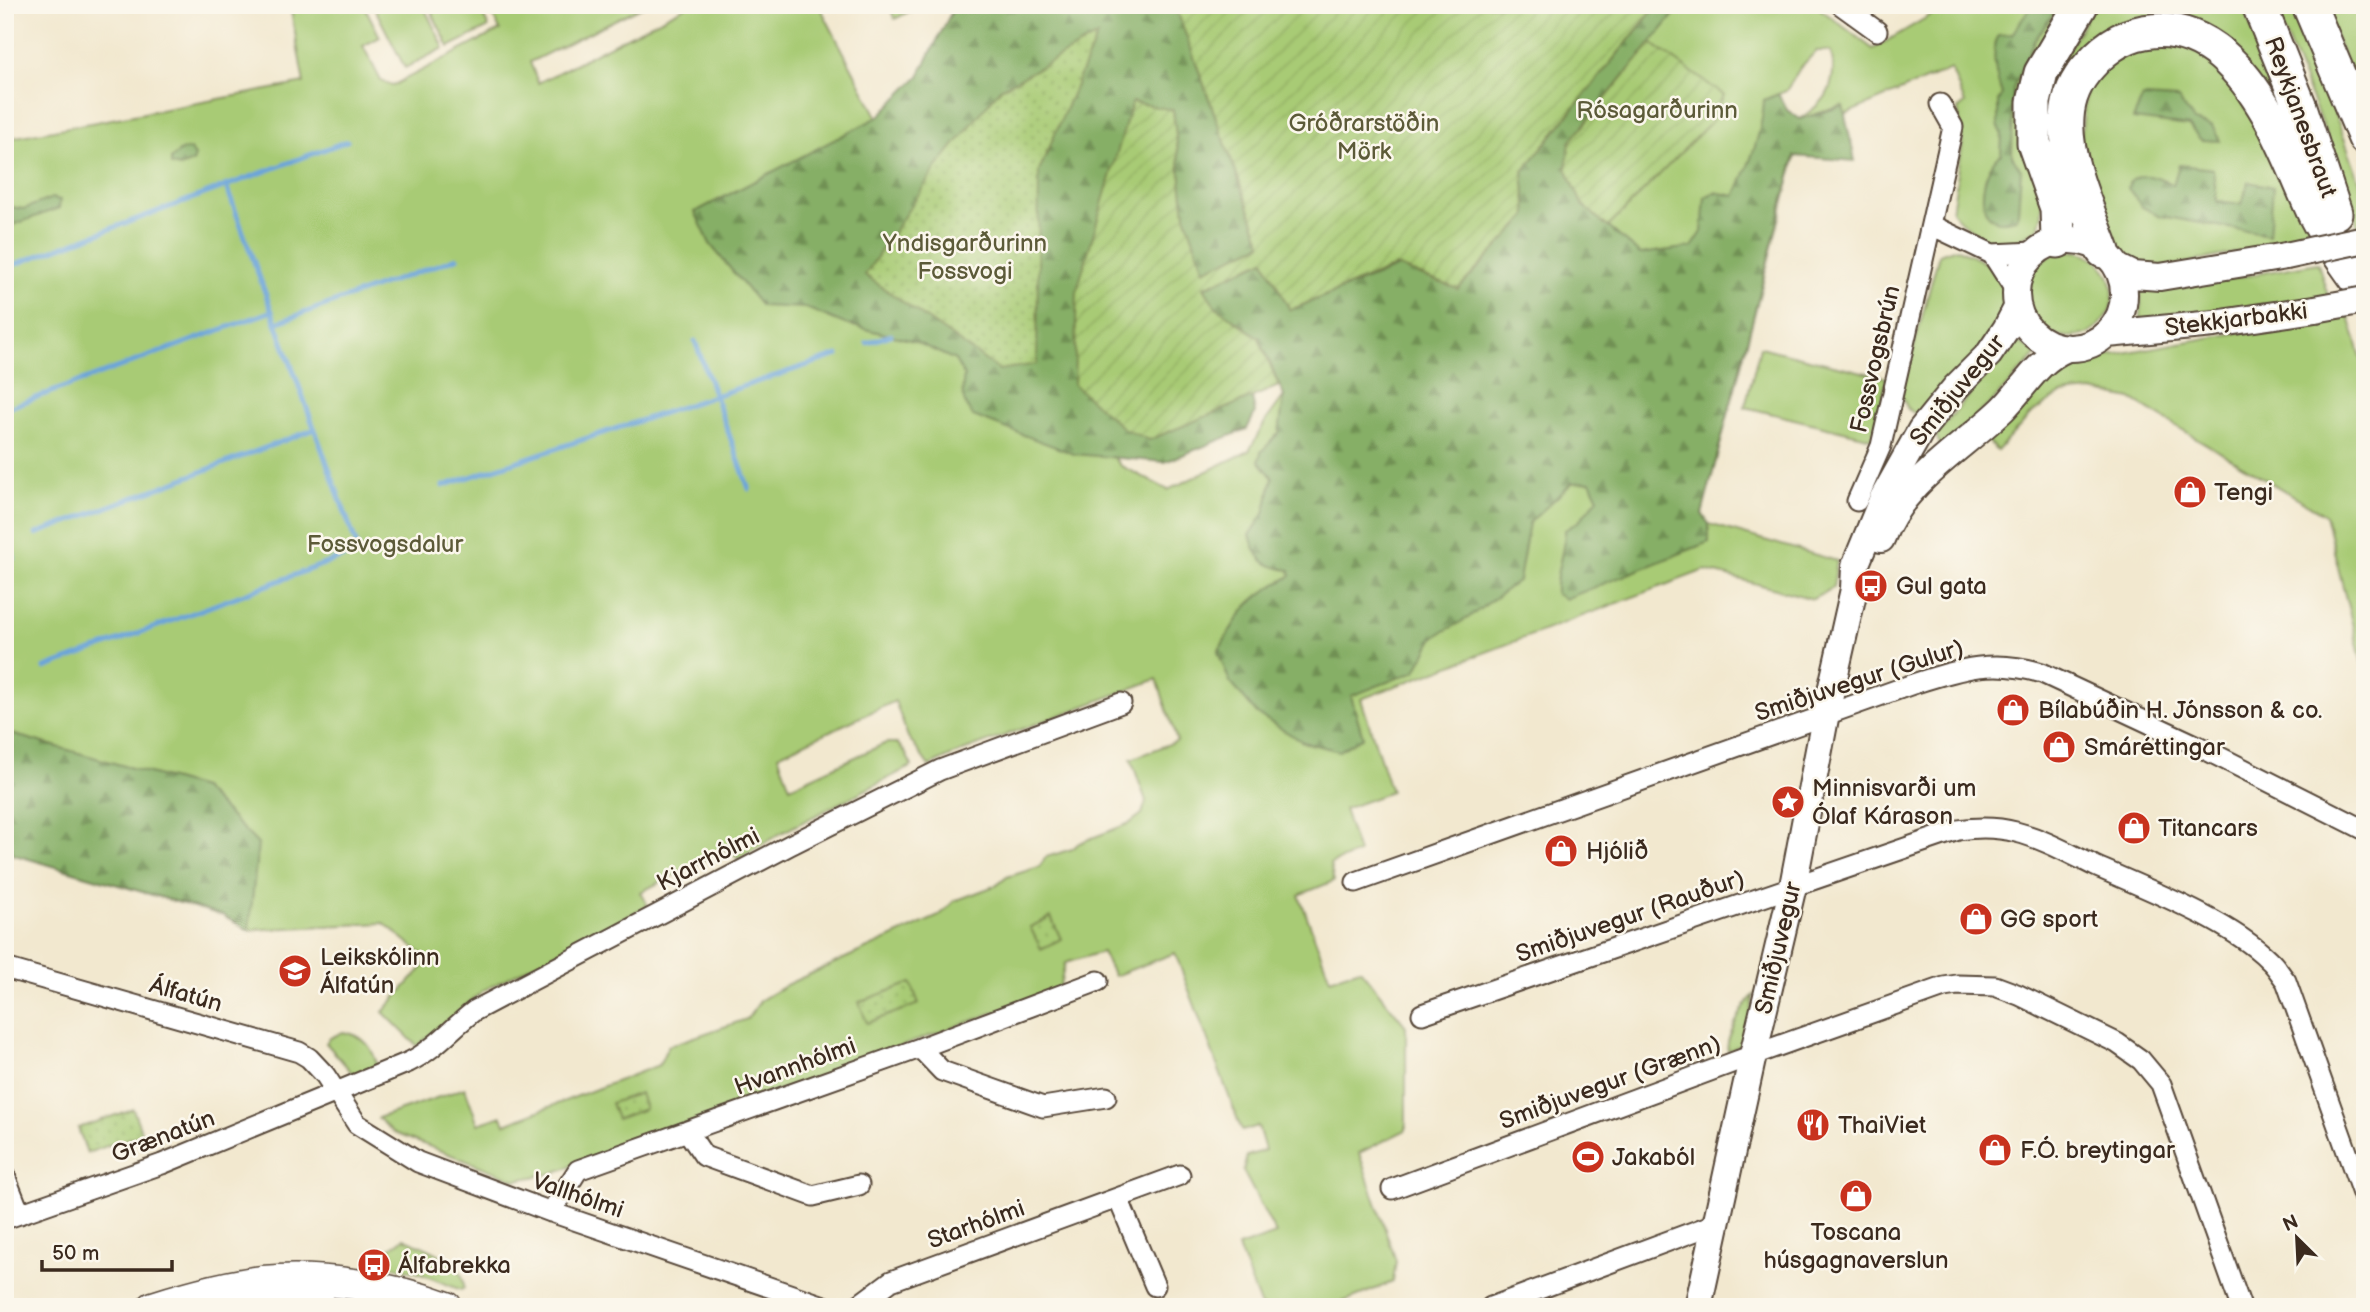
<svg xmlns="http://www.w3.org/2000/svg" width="2370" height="1312" font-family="'Balsamiq Sans',sans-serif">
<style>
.grass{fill:#a8cb74;stroke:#727a49;stroke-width:2}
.forest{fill:url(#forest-firs);stroke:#606c42;stroke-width:2;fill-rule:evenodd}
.park{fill:url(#park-dots);stroke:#727a49;stroke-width:2}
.garden{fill:url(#garden-furrows);stroke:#727a49;stroke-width:2}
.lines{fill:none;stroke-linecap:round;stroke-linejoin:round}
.stream{stroke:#6ba4da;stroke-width:5}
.street-casing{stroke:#564639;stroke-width:23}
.secondary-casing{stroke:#564639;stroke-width:30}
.primary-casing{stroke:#564639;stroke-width:33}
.highway-casing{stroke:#564639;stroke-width:37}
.street{stroke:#fff;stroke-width:19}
.secondary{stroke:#fff;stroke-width:26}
.primary{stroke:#fff;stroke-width:30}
.highway{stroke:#fff;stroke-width:33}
.secondary-bridge-casing{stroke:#564639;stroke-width:30;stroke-linecap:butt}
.secondary-bridge{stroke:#fff;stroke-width:26}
.labels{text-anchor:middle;stroke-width:5;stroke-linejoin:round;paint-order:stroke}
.park-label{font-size:24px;fill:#5c5a38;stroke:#fbf7ec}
.street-label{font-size:24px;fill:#3b2a1e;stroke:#fbf7ec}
.poi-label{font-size:24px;fill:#3b2a1e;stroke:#fbf7ec;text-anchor:start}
</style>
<defs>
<pattern id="forest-firs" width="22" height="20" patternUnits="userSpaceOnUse" patternTransform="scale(1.75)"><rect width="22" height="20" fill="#86af66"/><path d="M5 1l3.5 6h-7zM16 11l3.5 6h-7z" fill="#6f8f53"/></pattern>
<pattern id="park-dots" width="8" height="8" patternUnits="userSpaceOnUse" patternTransform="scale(1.75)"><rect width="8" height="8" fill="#a8cb74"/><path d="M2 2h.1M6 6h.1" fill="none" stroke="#92ae64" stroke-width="1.8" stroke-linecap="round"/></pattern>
<pattern id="garden-furrows" width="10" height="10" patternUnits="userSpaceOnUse" patternTransform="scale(1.75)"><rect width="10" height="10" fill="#a8cb74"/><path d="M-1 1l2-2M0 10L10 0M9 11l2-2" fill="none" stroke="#92ae64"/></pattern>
</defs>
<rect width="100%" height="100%" fill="#fbf7ec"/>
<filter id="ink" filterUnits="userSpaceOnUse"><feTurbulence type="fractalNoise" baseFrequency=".0143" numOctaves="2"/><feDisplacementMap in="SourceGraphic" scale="14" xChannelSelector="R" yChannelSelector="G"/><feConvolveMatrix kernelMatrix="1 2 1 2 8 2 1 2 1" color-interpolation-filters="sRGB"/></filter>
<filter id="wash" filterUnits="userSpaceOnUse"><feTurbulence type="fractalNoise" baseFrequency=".00686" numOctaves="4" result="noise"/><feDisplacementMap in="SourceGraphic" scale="28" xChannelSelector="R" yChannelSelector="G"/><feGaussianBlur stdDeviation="1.57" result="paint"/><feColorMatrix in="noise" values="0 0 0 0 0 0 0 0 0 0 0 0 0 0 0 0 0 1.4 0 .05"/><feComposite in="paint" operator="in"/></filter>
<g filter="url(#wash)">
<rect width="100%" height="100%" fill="#f2e8cf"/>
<!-- grass -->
<path class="grass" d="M290,5h74l16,32 -17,9 18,35 11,5 108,-56 -12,-25h157l-115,57 8,21 150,-78h131l59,113 159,246 84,102 47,24 81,-39 16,-29 19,-26 174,-108 199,-283h158l58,44 75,-44h115l-11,17 -10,191 -4,16c-12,6 -28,17 -42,13 -15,-3 -35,-19 -44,-31l11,-70 -5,-32 7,-6 -14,-34 -105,45 -4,-8 -42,13c7,-6 17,-12 23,-19 10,-12 13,-35 7,-49h-14l-16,17 -14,23 -22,9 32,55 -94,359 7,10 128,37 -4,27 -20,11 -108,-29 -344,129 30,93 -47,17 14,44 -28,11 4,17 -35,14 31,84 30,-10 46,57v104l-47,23 37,108 -3,21 -63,25h-69l-23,-60 38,-13 -33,-63 4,-15 18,-6 -7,-24 -16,5 -67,-178 -61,23 -12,-24 -37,11 -6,26 -509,185 -34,6 -122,-47 -16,-15 87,-30 13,36 24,-8 3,8 154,-59 9,-19 79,-27 14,-19 27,-16 151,-68 15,-15 43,-16 10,-8 32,-10 7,-10 26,-8 7,-6 51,-20 12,-9 4,-13 -15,-42 46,-18 -20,-62 -202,75 -26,12 -21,-29 -13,-36 -117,54 12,32 96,-44h11l8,9 7,14 -131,67 -43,26 -12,-11 -85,44 7,14 -164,84 -67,56 -34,-34 46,-52 -45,-37 -135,7 -27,-15 -217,-63v-713l299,-56z
M373,5h50l21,43 -39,20z
M428,5h50l11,22 -40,20z
M888,5h34l-27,14z
M2094,5h148l55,132 -69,-86 -122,-20 -31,25 -13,23 -6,70h-8l-3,-46 8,-27z
M2273,5h18l49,122 25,69v50l-39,-112z
M2323,5h42v106z
M2167,37l55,28 95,171 -150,31 -33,-4 -20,-25 -34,-91 7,-65 16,-24z
M1956,248l37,19 10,17 1,20 -11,28 -69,87 -16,-10 -7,-14 38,-141z
M2027 294a43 43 0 1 1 86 0a43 43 0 1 1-86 0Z
M2318,263l10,33 -187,25v-30l25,-1z
M2348,313l17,58v304l-40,-160 -194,-116 -39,-8 -31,3 -30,20 -34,37 -11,-11 36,-31 34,-44z
M2014,340l24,13 -43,46 -54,49 -5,-13c26,-32 54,-62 78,-95z
M1760,347l127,31 -15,60 -127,-31z
M1754,995l-6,36 -5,13 -15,7c-4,-11 16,-47 26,-56z
M343,1032c24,4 29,16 36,37l-25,6 -28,-32 4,-5z
M404,1238c22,11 61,21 60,50l-3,2 -45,-18 -29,-7 -2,-3 4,-13z"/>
<!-- forest -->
<path class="forest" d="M955,5h220l87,239 -58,26 -19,-55 -12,-105 -24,330 103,-43 3,16 -8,16 -82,33 -91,-8 -101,-38c-11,-14 -12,-23 -9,-40l-9,-16 -41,-19 -69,-17 -39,-16 -45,-2 -51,-62 -15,-32 183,-95 41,-41zM1032,128l15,25 -8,18z
M1657,5h25l-112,137 12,62 58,50 52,-7 10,-15 3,-35 10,-5 20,4c14,-31 27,-61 29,-96l14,-6 9,16 13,9 43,-13 12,55 -60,-5 -93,358 7,10v18l-144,57 -9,-5c-2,-22 9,-42 9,-64l14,-9 19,-23 -8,-16 -18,1 -43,40 -10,57 -51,38 -34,19 -18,34 -65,25 12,41 -24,14 -36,-9 -46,-28 -27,-32 -12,-30c22,-41 31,-55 73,-76l-1,-6c-26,-3 -33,-10 -40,-35l14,-21 9,-36 -14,-17 2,-9 18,-19 5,-37 -25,-58 -44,-32 -12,-18 61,-28 26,50 237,-94 -4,-45z
M2032,5h28l-26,36 -21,48 -1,67 9,14 -3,42 -2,6c-45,18 -38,-48 -15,-64l1,-21 -4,-8v-23l4,-8c-6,-16 -12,-44 -3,-59l13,-1z
M2143,97l35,2 16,22 18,5 8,15 -19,-1 -12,-14 -56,-7z
M181,150h9l5,6 -2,6 -13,5 -9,-2v-6z
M2179,165l34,4 4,32 25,3 6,-22 25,5 -4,48 -108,-19 -19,-9 -14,-19 1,-5c15,-13 27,-6 44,2z
M52,198l8,2 -1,8 -54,20v-22l19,3z
M5,734h7l190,54 56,56 -9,86 -27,-15 -217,-63z"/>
<!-- park -->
<path class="park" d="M1097,36l-58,135 -2,193 -38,6 -134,-95 71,-107 64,-79z
M1051,917l10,22 -20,10 -11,-22z
M911,983l8,21 -52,19 -8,-21z
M640,1093l5,16 -28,10 -6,-16z
M133,1109l9,25 -55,19 -9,-25z"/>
<!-- garden -->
<path class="garden" d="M1175,5h482l-134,166 4,45 -69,73 -62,-23 -106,44 -26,-50 -60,27 11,19 44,32 20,48 -130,54 -25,-11 -50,-44 3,-95 55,-188 41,8 12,105 19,55 58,-26z
M1651,43l73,52 -13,27 -103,105 -26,-23 -16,-36 4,-26z"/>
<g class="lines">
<!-- stream -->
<path class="stream" d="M226,185l135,372
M5,268l342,-127
M276,323l181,-65
M695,341l54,148
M867,343l24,-8
M5,409l267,-98
M443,486l395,-131
M5,534l9,24
M36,534l279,-105
M45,668l314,-117"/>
</g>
</g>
<g filter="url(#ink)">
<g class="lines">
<defs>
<path id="street" d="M1841,5l36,26
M1931,225l61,29 43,-2
M1992,254l23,36
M1857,501l24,-55 72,-319 -13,-23
M1356,882l557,-198c47,-15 80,-26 129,-11l156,73 167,84
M5,968l294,84 10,6 16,17 32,49 61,38 133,50 276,95
M1422,1014l536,-184c20,-3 39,-3 58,2 28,7 54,22 79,34 52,23 135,55 174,94 7,6 11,14 17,21l79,221
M920,1048l22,23 101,36 63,-10
M687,1131l17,25 109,40 46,-11
M5,1176l15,38
M1392,1189l361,-134 191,-68 13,-2 38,1 24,9 98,48 24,17 20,24 80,223
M1118,1198l37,88
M551,1212l27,-42 342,-122 178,-67
M5,1219l157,-55 247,-102c25,-12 43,-34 65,-51l316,-166 150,-75 181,-67
M856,1307l35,-26 289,-106
M1491,1307l226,-84"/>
<path id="secondary" d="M2016 294a54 54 0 1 1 108 0a54 54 0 1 1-108 0Z
M2117,267l16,8 27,2 126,-21
M2107,334l107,-10 101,-15
M1881,539c23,-59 79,-89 122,-130 20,-20 35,-49 62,-60
M1698,1307l55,-252 40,-169 33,-173 28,-124 1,-23 28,-68 38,-68 35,-43 33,-33 17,-25 11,-21"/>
<path id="primary" d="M153,1307c35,-11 73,-22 110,-26 55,-6 132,6 184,26
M255,1307l41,-4 26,4"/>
<path id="highway" d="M2259,5l41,102 35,106
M2309,5l56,133
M2058,241l-1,-33 -23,-65v-41l7,-29 40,-68
M2103,251c-14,-39 -39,-91 -36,-133 1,-21 9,-38 23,-53 36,-42 89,-46 132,-10 47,41 68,106 93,160 11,22 27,43 41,63"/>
</defs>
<!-- street casing -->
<use href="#street" class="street-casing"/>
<!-- secondary casing -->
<use href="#secondary" class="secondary-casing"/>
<!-- primary casing -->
<use href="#primary" class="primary-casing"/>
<!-- highway casing -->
<use href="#highway" class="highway-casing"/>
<!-- street -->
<use href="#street" class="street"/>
<!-- secondary -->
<use href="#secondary" class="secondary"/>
<!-- primary -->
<use href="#primary" class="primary"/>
<!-- highway -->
<use href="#highway" class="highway"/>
<defs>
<path id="secondary-bridge" d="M2286,256l79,-17
M2315,309l50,-9"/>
</defs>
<!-- secondary-bridge casing -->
<use href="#secondary-bridge" class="secondary-bridge-casing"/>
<!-- secondary-bridge -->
<use href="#secondary-bridge" class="secondary-bridge"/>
</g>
</g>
<!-- icons -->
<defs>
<symbol id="shop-disc" viewBox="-11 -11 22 22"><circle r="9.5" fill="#c8321e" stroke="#fbf7ec"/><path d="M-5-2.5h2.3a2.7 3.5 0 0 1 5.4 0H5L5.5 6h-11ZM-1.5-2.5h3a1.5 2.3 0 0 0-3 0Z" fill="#fff"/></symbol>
<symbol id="bus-disc" viewBox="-11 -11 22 22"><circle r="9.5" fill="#c8321e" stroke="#fbf7ec"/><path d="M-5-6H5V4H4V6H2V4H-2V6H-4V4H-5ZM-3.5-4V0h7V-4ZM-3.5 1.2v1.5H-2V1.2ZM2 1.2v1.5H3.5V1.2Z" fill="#fff"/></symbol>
<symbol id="sight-disc" viewBox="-11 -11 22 22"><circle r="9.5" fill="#c8321e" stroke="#fbf7ec"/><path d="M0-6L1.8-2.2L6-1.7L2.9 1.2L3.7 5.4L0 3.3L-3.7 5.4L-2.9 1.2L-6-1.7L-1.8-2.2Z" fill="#fff"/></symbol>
<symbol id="school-disc" viewBox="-11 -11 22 22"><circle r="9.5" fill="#c8321e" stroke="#fbf7ec"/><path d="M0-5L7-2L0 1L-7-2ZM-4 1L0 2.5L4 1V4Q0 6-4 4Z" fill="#fff"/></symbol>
<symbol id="restaurant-disc" viewBox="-11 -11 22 22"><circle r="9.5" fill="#c8321e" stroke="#fbf7ec"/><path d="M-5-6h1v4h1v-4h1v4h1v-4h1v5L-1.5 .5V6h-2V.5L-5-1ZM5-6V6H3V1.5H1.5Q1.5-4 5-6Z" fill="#fff"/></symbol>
<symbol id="stadium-disc" viewBox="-11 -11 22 22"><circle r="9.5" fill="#c8321e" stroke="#fbf7ec"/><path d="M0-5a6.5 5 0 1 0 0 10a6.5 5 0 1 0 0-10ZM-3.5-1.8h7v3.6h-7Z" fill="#fff"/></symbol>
</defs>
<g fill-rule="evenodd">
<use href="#shop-disc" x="2171" y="473" width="38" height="38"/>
<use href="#bus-disc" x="1852" y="567" width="38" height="38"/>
<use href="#shop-disc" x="1994" y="691" width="38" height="38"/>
<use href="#shop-disc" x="2040" y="728" width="38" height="38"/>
<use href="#sight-disc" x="1769" y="783" width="38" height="38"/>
<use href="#shop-disc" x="2115" y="809" width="38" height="38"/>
<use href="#shop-disc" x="1542" y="832" width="38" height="38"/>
<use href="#shop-disc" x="1957" y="900" width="38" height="38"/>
<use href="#school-disc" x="276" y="952" width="38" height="38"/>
<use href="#restaurant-disc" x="1794" y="1106" width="38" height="38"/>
<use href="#shop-disc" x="1976" y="1131" width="38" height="38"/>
<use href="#stadium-disc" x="1569" y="1138" width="38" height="38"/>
<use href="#shop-disc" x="1837" y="1177" width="38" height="38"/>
<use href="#bus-disc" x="355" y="1246" width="38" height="38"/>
</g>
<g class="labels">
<!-- park labels -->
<g class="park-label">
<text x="1657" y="118">Rósagarðurinn</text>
<text x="1364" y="131">Gróðrarstöðin<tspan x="1364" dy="28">Mörk</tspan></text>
<text x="965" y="251">Yndisgarðurinn<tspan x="965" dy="28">Fossvogi</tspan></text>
<text x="385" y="552">Fossvogsdalur</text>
</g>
<!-- street labels -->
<g class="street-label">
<text transform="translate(2301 117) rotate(70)" y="8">Reykjanesbraut</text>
<text transform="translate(2236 319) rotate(-7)" y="8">Stekkjarbakki</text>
<text transform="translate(1875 359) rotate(-77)" y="8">Fossvogsbrún</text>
<text transform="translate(1957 390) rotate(-51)" y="8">Smiðjuvegur</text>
<text transform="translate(1859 680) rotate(-18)" y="8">Smiðjuvegur (Gulur)</text>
<text transform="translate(708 859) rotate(-27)" y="8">Kjarrhólmi</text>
<text transform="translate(1630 916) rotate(-19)" y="8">Smiðjuvegur (Rauður)</text>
<text transform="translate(1778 948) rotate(-77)" y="8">Smiðjuvegur</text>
<text transform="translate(186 994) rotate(16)" y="8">Álfatún</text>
<text transform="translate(795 1066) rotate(-20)" y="8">Hvannhólmi</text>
<text transform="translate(1610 1082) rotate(-20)" y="8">Smiðjuvegur (Grænn)</text>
<text transform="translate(163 1136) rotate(-21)" y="8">Grænatún</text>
<text transform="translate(578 1195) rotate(19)" y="8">Vallhólmi</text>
<text transform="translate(976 1224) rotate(-20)" y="8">Starhólmi</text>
</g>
<!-- poi labels -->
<g class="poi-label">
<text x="2214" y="500">Tengi</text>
<text x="1896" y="594">Gul gata</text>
<text x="2038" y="718">Bílabúðin H. Jónsson &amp; co.</text>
<text x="2084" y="755">Smáréttingar</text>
<text x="1812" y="796">Minnisvarði um<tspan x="1812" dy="28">Ólaf Kárason</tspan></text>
<text x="2158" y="836">Titancars</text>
<text x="1586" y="859">Hjólið</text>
<text x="2000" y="927">GG sport</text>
<text x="320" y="965">Leikskólinn<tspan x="320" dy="28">Álfatún</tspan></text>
<text x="1838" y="1133">ThaiViet</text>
<text x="2020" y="1158">F.Ó. breytingar</text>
<text x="1612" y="1165">Jakaból</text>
<text x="1856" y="1240" text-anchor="middle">Toscana<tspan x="1856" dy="28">húsgagnaverslun</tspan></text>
<text x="398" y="1273">Álfabrekka</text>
</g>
</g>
<!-- margin -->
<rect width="2370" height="1312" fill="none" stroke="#fbf7ec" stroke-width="28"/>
<!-- north arrow -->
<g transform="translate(2297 1238) rotate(336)" stroke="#fbf7ec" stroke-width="5" paint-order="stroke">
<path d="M0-5L12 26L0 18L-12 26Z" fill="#3b2a1e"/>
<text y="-10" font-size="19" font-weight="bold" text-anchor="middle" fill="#3b2a1e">N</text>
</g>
<!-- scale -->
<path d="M42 1260v10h130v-10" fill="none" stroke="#3b2a1e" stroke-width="3.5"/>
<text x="52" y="1260" font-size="21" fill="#3b2a1e" stroke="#fbf7ec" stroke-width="5" paint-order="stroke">50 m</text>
</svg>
